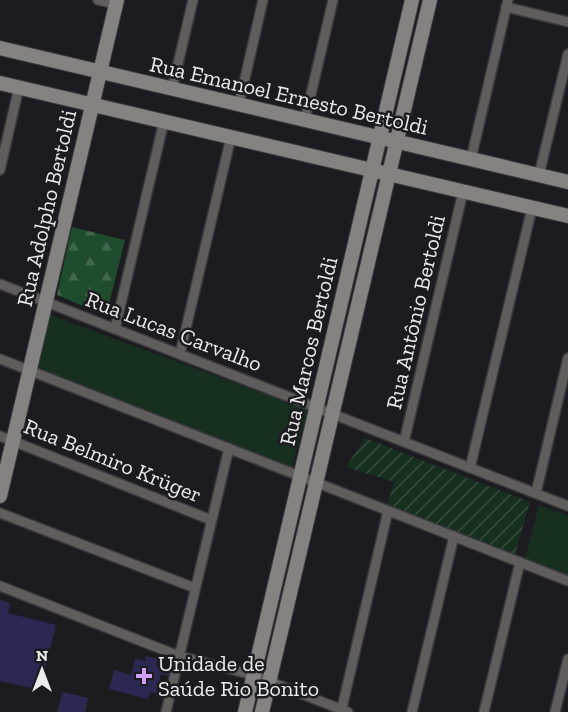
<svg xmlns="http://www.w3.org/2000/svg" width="568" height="712" font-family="'Zilla Slab',serif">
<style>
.grass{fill:#172f1e}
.forest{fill:url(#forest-firs)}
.garden{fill:url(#garden-furrows)}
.building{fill:#2b2952}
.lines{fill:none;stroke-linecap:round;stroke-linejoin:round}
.street-casing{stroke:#39393d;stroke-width:12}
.secondary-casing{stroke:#39393d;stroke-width:16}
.street{stroke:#5f5e5d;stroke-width:9}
.secondary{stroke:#858381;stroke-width:14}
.poi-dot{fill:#d19dfe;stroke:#1c1c20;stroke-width:2}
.labels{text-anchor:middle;stroke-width:5;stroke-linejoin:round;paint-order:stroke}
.street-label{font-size:22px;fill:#ebebed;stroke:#1c1c20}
.poi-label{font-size:22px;fill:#ebebed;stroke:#1c1c20;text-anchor:start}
</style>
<defs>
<pattern id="forest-firs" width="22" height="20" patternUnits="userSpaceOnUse" patternTransform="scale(1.5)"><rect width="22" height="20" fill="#1f4c2d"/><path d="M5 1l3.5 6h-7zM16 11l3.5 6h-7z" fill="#40664c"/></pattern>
<pattern id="garden-furrows" width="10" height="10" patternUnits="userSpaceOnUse" patternTransform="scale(1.5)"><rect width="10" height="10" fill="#172f1e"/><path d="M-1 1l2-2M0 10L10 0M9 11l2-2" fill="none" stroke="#394d3f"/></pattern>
</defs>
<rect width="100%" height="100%" fill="#1c1c20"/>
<!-- grass -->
<path class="grass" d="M50,315l258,95 -17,59 -254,-97z
M539,505l29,11v60l-43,-17z"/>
<!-- forest -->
<path class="forest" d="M72,227l53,13 -19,76 -49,-21z"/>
<!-- garden -->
<path class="garden" d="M365,438l165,64 -15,53 -129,-47 8,-26 -48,-15z"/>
<!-- building -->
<path class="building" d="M0,600l10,3 -2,10 48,12 -16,65 -40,-9z
M146,656l12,3 -2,7 13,4 -1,6 -7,-2 -5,20 -6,-2 -2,7 -39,-10 5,-19 17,5 4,-16 10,2z
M63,692l25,6 -3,14h-28z"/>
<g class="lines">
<defs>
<path id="street" d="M98,0l18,4
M506,7l62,15
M172,89l21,-89
M239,104l24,-104
M305,120l28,-120
M471,159l37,-159
M0,170l19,-83
M539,175l29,-121
M0,284l568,222
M115,329l49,-208
M180,354l51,-217
M0,359l568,222
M0,436l211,84
M404,442l59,-250
M470,468l62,-260
M536,493l32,-135
M0,513l195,75
M0,586l179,70 74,19 95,37
M166,712l63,-264
M341,712l47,-201
M412,712l42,-176
M484,712l36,-150
M555,712l13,-53"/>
<path id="secondary" d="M0,48l568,134
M0,83l568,133
M0,496l117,-496
M245,712l167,-712
M262,712l168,-712"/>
</defs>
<!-- street casing -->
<use href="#street" class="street-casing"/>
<!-- secondary casing -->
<use href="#secondary" class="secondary-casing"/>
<!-- street -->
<use href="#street" class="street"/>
<!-- secondary -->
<use href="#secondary" class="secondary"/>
</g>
<!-- markers -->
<path class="poi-dot" d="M141 667h6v6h6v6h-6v6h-6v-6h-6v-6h6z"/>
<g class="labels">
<!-- street labels -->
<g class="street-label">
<text transform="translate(289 95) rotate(13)" y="8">Rua Emanoel Ernesto Bertoldi</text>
<text transform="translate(46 208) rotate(-77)" y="8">Rua Adolpho Bertoldi</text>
<text transform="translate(415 312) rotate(-77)" y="8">Rua Antônio Bertoldi</text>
<text transform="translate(174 331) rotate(21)" y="8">Rua Lucas Carvalho</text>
<text transform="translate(308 351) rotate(-77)" y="8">Rua Marcos Bertoldi</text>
<text transform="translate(113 460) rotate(22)" y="8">Rua Belmiro Krüger</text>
</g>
<!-- poi labels -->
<g class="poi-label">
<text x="158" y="671">Unidade de<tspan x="158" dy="25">Saúde Rio Bonito</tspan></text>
</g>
</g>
<!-- north arrow -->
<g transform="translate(42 670)" stroke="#1c1c20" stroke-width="4.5" paint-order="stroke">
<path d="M0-4.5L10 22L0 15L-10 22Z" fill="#ebebed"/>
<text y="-9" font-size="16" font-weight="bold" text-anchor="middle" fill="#ebebed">N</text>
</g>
</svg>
